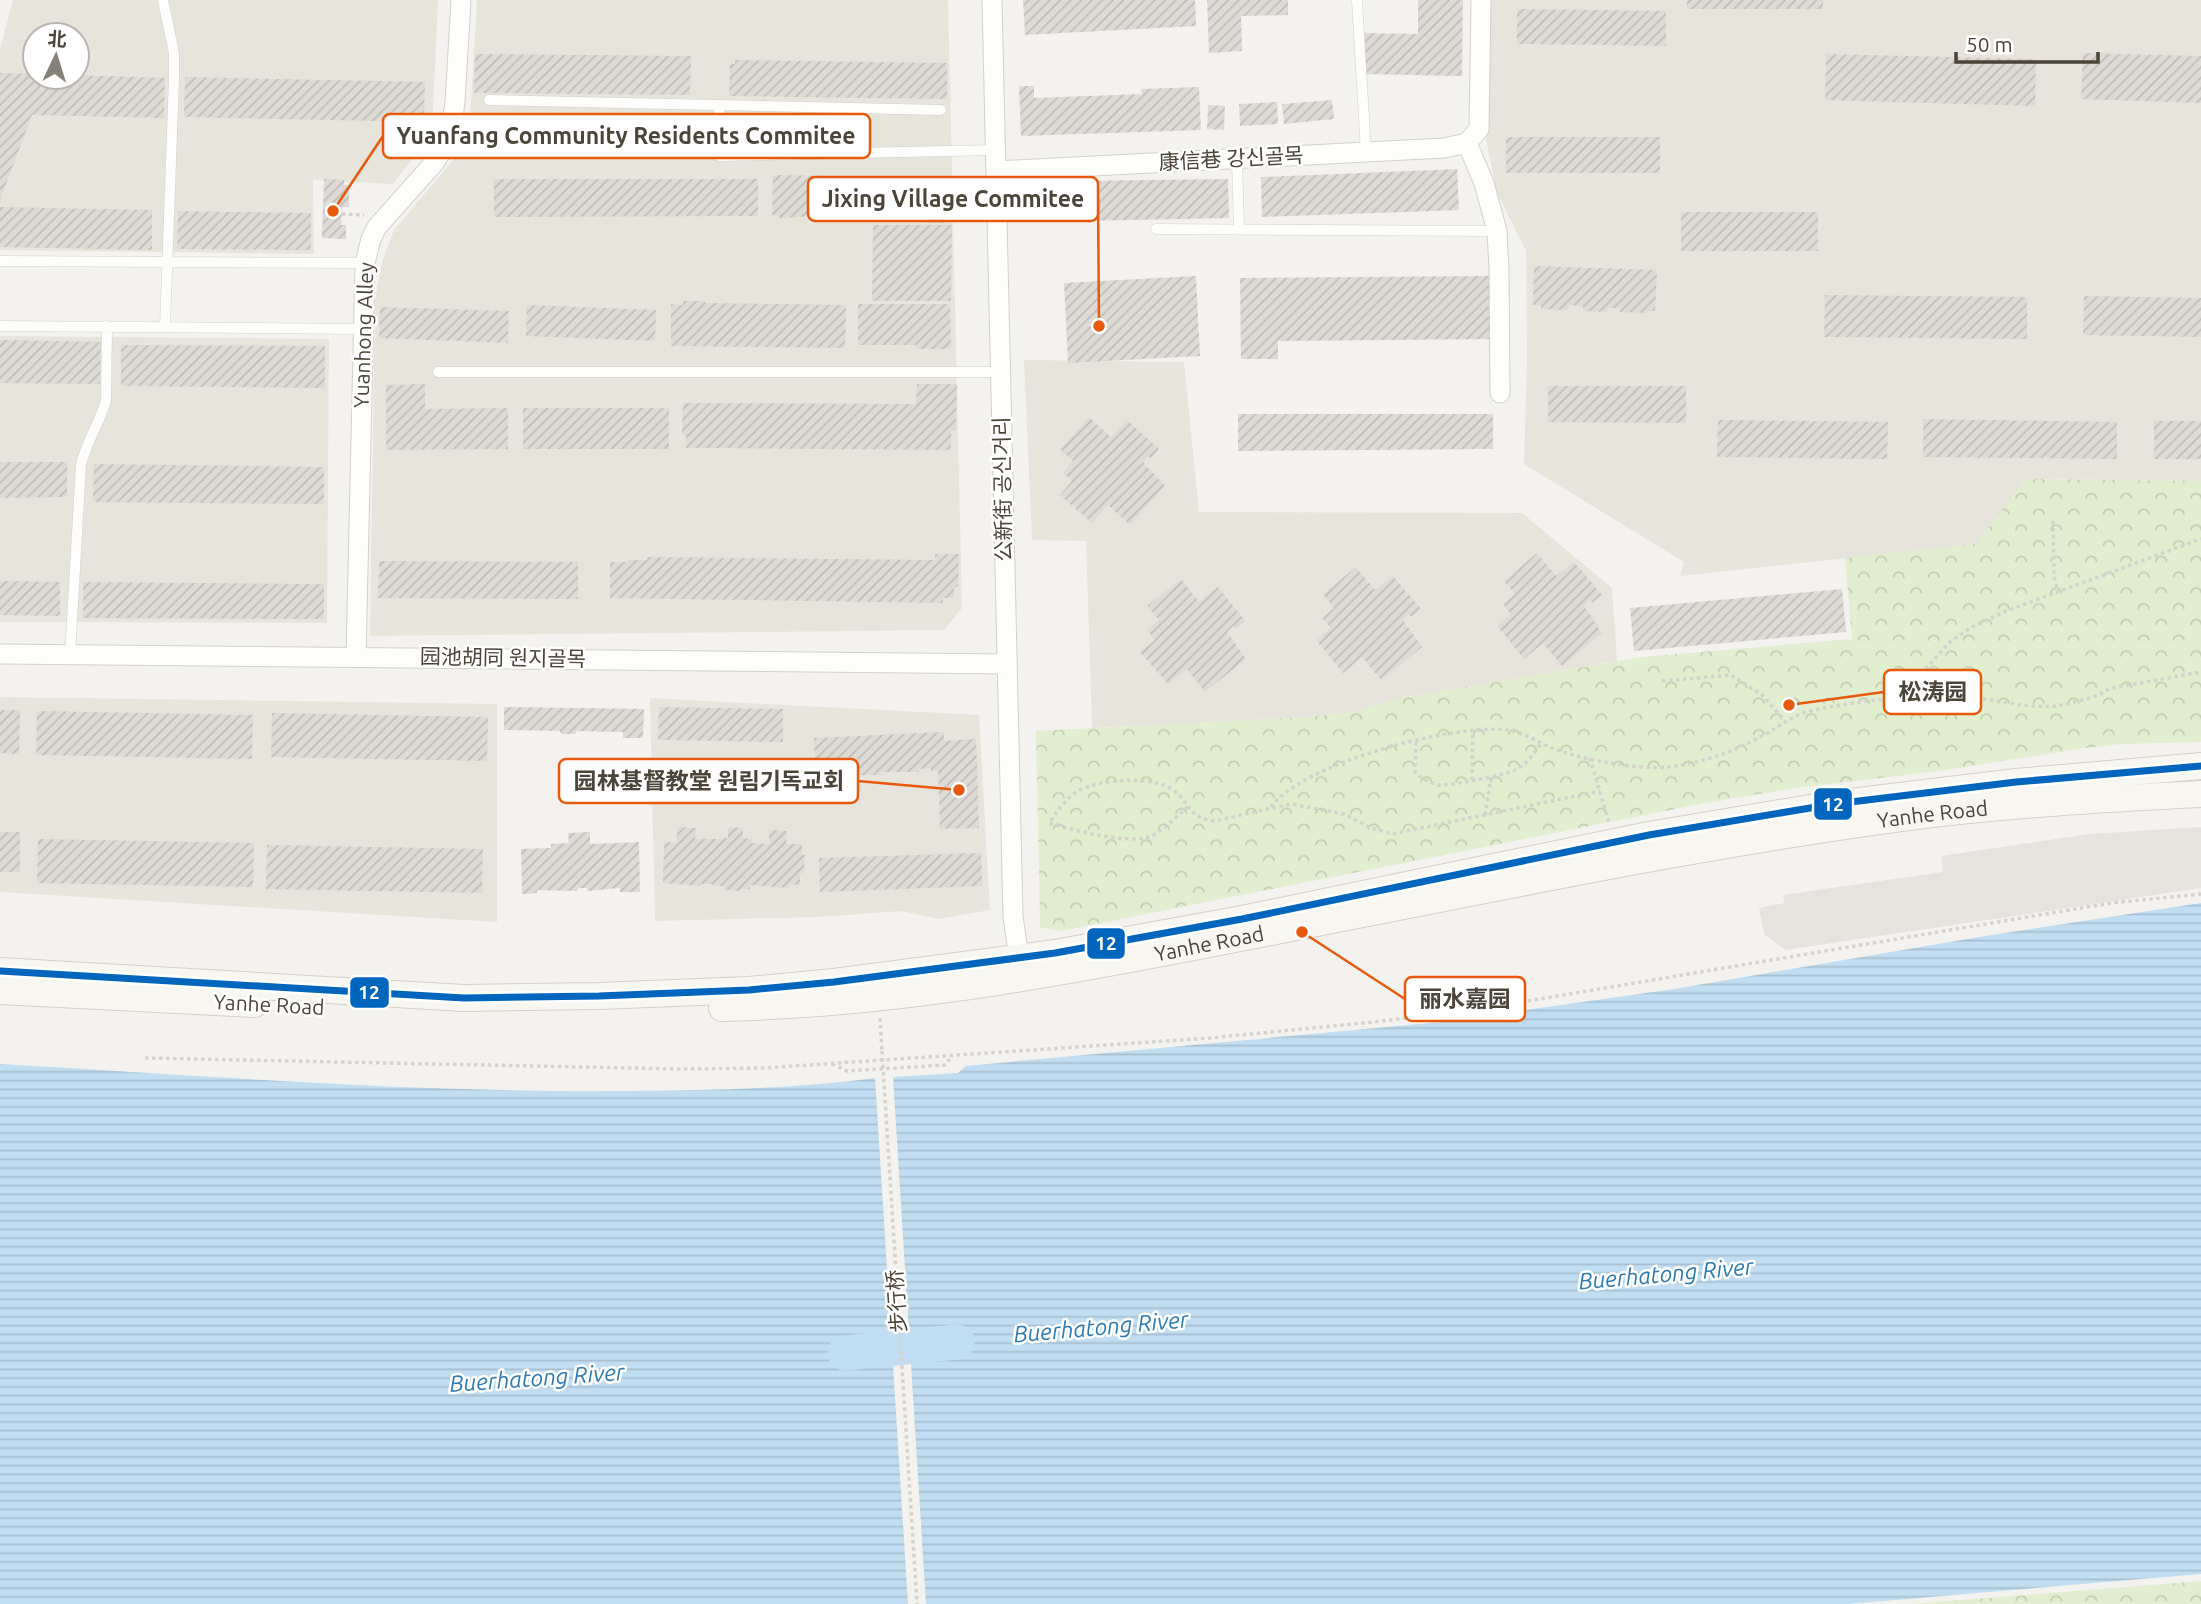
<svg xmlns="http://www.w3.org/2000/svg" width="2201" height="1604" font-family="Ubuntu,'Noto Sans SC','Noto Sans KR',sans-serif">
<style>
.residential{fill:#e7e4dc;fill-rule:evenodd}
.forest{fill:url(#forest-crowns)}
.parking{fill:#e6e3df}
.water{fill:url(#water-rules)}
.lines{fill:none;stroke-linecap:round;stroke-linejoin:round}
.river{stroke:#c0ddf1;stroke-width:35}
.building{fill:url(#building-hatch)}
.service-casing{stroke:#d2d0cb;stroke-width:11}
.minor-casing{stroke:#d2d0cb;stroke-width:21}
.secondary-casing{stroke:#d3cfc5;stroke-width:28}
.path{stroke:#d3d2cc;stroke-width:3.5;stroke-dasharray:3.5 3.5;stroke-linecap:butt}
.service{stroke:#fdfdfc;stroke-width:10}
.minor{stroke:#fdfdfc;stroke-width:19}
.secondary{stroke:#f7f6f1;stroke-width:26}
.path-bridge{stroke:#d3d2cc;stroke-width:3.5;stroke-dasharray:3.5 3.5;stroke-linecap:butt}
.bus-1-casing{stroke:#fff;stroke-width:12}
.bus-1{stroke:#0065bd;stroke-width:7}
.labels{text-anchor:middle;stroke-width:5;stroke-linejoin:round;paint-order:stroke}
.street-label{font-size:21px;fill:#4b4439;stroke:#fff}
.water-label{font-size:23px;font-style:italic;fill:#2e7ab2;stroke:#fff}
.leader{fill:none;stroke:#e8590c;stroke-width:2.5}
.callout-dot{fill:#e8590c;stroke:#fff;stroke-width:2.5}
.callout{fill:#fff;stroke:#e8590c;stroke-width:2.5}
.callout-label{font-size:23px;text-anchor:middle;font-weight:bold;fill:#4b4439}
.line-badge{stroke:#fff;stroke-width:2.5}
.badge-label{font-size:19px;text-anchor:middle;font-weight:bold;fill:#fff}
</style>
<defs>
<pattern id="forest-crowns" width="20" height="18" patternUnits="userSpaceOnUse" patternTransform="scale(1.75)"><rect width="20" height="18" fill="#e1eecf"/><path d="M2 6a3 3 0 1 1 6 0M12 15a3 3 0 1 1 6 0" fill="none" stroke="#c3cdb2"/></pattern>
<pattern id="water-rules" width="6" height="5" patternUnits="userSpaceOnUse" patternTransform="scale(1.75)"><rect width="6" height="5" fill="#c0ddf1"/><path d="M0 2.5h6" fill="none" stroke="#a6bfcf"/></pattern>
<pattern id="building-hatch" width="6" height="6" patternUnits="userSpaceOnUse" patternTransform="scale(1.75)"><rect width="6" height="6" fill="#dedbd6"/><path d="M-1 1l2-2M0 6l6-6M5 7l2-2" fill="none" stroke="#c0bdb8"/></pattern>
</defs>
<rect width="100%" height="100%" fill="#f4f2ee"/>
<!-- residential -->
<path class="residential" d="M13,0h425l-6,134 -39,50 -80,-4 1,74 -314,-4v-201zM35,35h42v42h-42z
M477,0h471l14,608 -18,22 -574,6 5,-336 7,-38 12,-32 65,-77 11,-35z
M1490,0h711v481l-174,-2 -51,65 -296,32 4,-14 -160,-98 3,-106 -1,-107 -29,-58 -11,-53z
M0,336l329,3 -2,284 -327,-1z
M1024,360l160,2 15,150 323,1 90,75 5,73 -217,37 -45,14 -46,5 -217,11 -6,-187 -54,-1z
M0,697l497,7v218l-497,-30z
M650,698l329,17 11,195 -52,9 -37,-8 -82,6 -164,4z"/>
<!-- forest -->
<path class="forest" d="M2026,479l175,2v261l-80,2 -36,4 -146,23 -142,17 -86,14 -650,129 -21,-4 -4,-196 273,-14 46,-5 45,-14 242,-41 210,-18 -7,-81 131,-14z
M2201,1581v23h-288z"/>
<!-- parking -->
<path class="parking" d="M2201,827v61l-416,62 -21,-16 -5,-26 25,-5 -1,-8 160,-23 -2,-16 149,-22z"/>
<!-- water -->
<path class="water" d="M2201,903v671l-353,30h-922l-33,-527 65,-4 8,-7 475,-44 233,-33 311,-53z
M0,1064c209,12 417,29 626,27 83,-1 167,-2 249,-13l33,526h-908z"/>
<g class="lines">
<!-- river -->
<path class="river" d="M845,1353l112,-11"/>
</g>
<!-- building -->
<path class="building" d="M1023,0h172l1,26 -171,9z
M1207,0h81v15l-47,1 1,35 -33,2z
M1418,0h45l-1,76 -100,-2 1,-41 55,1z
M1687,0h136v9h-136z
M1517,9l149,2v35l-149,-2z
M2083,53l118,3v47l-120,-4z
M475,54l216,2 -1,39 -216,-2z
M1826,54l210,5 -1,47 -210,-6z
M735,60l212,3v36l-218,-3 1,-32h5z
M0,73l35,1v3l42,-2 88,3 -1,40 -132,-3 -32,85z
M185,77l240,5 -1,40 -240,-5z
M1019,86h15v12l108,-4 -1,-5 58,-2 2,43 -180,6z
M1332,100l2,19 -50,5 -2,-20z
M1277,102l1,22 -38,2 -1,-22z
M1208,105l17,1 -1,24 -17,-1z
M1506,137h154v36h-154z
M1457,169l2,41 -197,7 -1,-40z
M773,175l177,3v41h-6v4l-24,-1 1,-5 -18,-1v4l-38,-4v4l-19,-1 1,-3h-15v3h-17v-3l-36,2v-2l-7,-1z
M324,179l20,1v5h5v22h-7l-1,18h5v14l-24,-1z
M494,179h264v37l-264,1z
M1228,179l1,39 -150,3 -1,-40z
M0,207l152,3v40l-152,-3z
M178,211l133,2v37l-134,-1z
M1681,212h137v39h-137z
M873,225h79l-1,76h-79z
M1534,266l123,4 -2,41h-6v2l-29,-1v-4h-12l-1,4 -24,-1v-5l-15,-1v5l-27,-1v-4h-8z
M1196,276l4,80 -132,7 -4,-80z
M1491,276l1,63 -214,2v18h-37l-1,-81z
M1825,295l202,2v42l-203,-2z
M2084,296l117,2v39l-118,-2z
M683,301h22v2l141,2 -1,43 -174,-2v-42l12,1z
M858,304h92l1,45h-35v-4h-58z
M527,305l129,5 -1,31 -129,-5z
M380,307l129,4 -1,32 -129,-5z
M0,340l101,2 -1,42 -100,-1z
M121,345l204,1v42l-204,-2z
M425,384v25l83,-1v41l-122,1v-65z
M917,384h40l-1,46h-5v20l-265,-2v-13h-4l1,-32 233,1z
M1548,386h138v37l-138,-1z
M523,408h146v41h-146z
M1238,414h255v35l-255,2z
M1089,417l22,20 16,-17 32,29 -8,9 -3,-2 -5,6 22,24 -35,39 -22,-20 -16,18 -32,-28 12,-14 -9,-8 10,-12 -13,-12z
M1923,419l194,3v37l-194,-2z
M1718,420l170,2 -1,37 -170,-2z
M2154,421h47v38h-47z
M0,462h67v35l-67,1z
M94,464l230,3v37l-231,-2z
M1537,553l19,23 18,-14 28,33 -10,8 -2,-3 -6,6 18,27 -40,33 -19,-23 -19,16 -27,-33 14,-12 -8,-10 12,-10 -11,-13z
M935,554h24l-1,32 -4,2v10h-11v5l-333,-5v-36h18v-2h19v-3l288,3z
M379,561l199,1v37l-200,-1z
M1356,567l19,23 18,-14 28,33 -10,8 -2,-3 -6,6 19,27 -41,33 -19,-23 -19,16 -27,-33 15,-12 -9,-10 12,-10 -11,-14z
M1181,579l18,23 19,-15 27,34 -9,8 -3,-3 -6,6 19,27 -41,33 -18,-23 -19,15 -28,-32 15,-12 -8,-10 12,-10 -12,-14z
M0,581l60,1v34l-60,-1z
M83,582l241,2v35l-241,-1z
M1842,589l4,43 -212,19 -4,-43z
M504,707l140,2 -1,29h-20v-6l-47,-1v3h-15l-1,-3 -56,-1z
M659,707l124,2v33l-125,-2z
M0,710h20l-1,44 -19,-1z
M37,711l216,4 -1,44 -216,-4z
M272,713l216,4 -1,44 -216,-4z
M944,732v9l32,-2 3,89 -39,1 -2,-58h-7v-3l-12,1v3h-38v3h-39v2l-26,1 -2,-40z
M677,827l19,1 -1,11h24l9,-1v-11l15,1v10l9,1v4l17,1v-14l18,1 -1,13h16v11h3l-1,18h-4v12l-11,-1v4l-39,-3v4h-9v2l-18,-1 1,-4h-12v-2h-12v2l-37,-3 1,-41 13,1z
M0,832h20v40h-20z
M590,832v12l49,-2 1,50h-20v-4l-33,3v-3h-9v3l-41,-1v3l-15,1 -1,-45 30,-1v-4l18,-1 -1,-10z
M38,839l216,4 -1,44 -216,-4z
M267,845l216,4 -1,44 -216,-4z
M981,853l1,33 -162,6 -1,-34z"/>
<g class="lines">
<defs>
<path id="service" d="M163,0l11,53v25l-9,249
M1357,0l9,152
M489,100l452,10
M719,105v51l276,-6
M1237,159l2,70
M1156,229l341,2
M0,261l365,2
M0,326l363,3
M438,372h562
M70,655l11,-190c5,-23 19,-42 25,-65l1,-74"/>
<path id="minor" d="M992,0l21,917 8,54
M1481,0l-2,129 -12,14 17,40 13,48 2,37 1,125
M996,171l448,-23 23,-5
M0,654l1007,10
M356,657l9,-394 6,-24 6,-12 57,-64 16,-24 5,-37 6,-102"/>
<g id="secondary">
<path d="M0,971l464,27 135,-2 150,-6 85,-8 221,-29 187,-34 407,-84 185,-31 182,-22 185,-16"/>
<path d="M0,991l254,13"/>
<path id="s1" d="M722,1008c218,-5 433,-54 646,-95 178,-35 354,-71 533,-95 100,-13 200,-19 300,-24"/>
</g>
</defs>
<!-- service casing -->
<use href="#service" class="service-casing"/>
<!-- minor casing -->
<use href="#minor" class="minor-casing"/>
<!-- secondary casing -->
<use href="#secondary" class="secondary-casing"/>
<!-- path -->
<path class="path" d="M342,214l22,1
M2053,521l1,56 4,15
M1662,681l69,-6 31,20 23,26
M1897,700l54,-59 21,-14 34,-16 195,-72
M1416,742l-1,30c6,6 15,11 24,13 10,1 66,-10 76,-15 11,-5 20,-17 26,-27
M1590,758l19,65
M1472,780l1,-49
M1188,807c-12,9 -26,26 -40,30 -23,7 -75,-7 -99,-14 9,-12 16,-24 29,-32 22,-12 74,-16 95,-1 18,13 15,28 41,31l77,-17 53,10 27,14 21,6 208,-43
M1271,807c31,-44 185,-84 237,-77 16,2 29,12 44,18 26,11 87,22 115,19 32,-3 66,-15 95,-31 18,-10 32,-22 52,-26 49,-10 103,-16 153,-13 29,2 61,12 90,9 6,-1 35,-8 41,-11 5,-2 8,-5 14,-7l89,-16
M1485,815l6,-38
M880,1018l2,33
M145,1058l533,11 86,-1 446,-30 163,-16 95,-11 643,-108 90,-9
M832,1064l15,7 98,-6 7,-9"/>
<!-- service -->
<use href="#service" class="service"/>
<!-- minor -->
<use href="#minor" class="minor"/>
<!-- secondary -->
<use href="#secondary" class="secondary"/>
<!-- path-bridge -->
<path class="path-bridge" d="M882,1051l35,553"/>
<defs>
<path id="bus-1" d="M0,971l464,27 135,-2 150,-6 85,-8 221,-29 187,-34 407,-84 185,-31 182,-22 185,-16"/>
</defs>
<!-- bus-1 casing -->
<use href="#bus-1" class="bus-1-casing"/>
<!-- bus-1 -->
<use href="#bus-1" class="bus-1"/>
</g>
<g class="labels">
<!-- street labels -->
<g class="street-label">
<text transform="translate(1231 159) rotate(-3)" y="7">康信巷 강신골목</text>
<text transform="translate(364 335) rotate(-88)" y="7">Yuanhong Alley</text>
<text transform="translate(1003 489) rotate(-91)" y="7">公新街 공신거리</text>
<text transform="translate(503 658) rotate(1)" y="7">园池胡同 원지골목</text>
<text dy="7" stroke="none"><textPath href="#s1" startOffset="1227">Yanhe Road</textPath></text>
<text dy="7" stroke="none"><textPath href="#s1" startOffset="492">Yanhe Road</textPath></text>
<text transform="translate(269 1005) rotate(3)" y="7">Yanhe Road</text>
<text transform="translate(897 1301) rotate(-94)" y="7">步行桥</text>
</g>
<!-- water labels -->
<g class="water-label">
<text transform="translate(1666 1274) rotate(-5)" y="8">Buerhatong River</text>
<text transform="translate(1101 1327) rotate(-5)" y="8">Buerhatong River</text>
<text transform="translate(537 1378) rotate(-4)" y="8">Buerhatong River</text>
</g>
</g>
<!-- callouts -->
<path class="leader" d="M333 211L383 136M1099 326L1098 199M1789 705L1884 692M959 790L858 781M1302 932L1405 999"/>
<g class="callout-dot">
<circle cx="333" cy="211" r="7"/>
<circle cx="1099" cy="326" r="7"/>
<circle cx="1789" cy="705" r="7"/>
<circle cx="959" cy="790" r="7"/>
<circle cx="1302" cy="932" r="7"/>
</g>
<g class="callout">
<rect x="383" y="114" width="487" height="44" rx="7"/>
<rect x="808" y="177" width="290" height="44" rx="7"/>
<rect x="1884" y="670" width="97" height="44" rx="7"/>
<rect x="559" y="759" width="299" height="44" rx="7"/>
<rect x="1405" y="977" width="120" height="44" rx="7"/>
</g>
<g class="callout-label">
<text x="626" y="144">Yuanfang Community Residents Commitee</text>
<text x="953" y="207">Jixing Village Commitee</text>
<text x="1933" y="700">松涛园</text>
<text x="709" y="789">园林基督教堂 원림기독교회</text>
<text x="1465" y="1007">丽水嘉园</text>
</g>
<g class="line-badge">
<rect x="1813" y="787" width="40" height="34" rx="7" fill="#0065bd"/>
<rect x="1086" y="927" width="40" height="33" rx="7" fill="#0065bd"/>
<rect x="349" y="976" width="41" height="33" rx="7" fill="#0065bd"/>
</g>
<g class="badge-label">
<text x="1833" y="811">12</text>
<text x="1106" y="950">12</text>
<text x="369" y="999">12</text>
</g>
<!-- north arrow -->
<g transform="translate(56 56) rotate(4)"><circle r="33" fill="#ffffff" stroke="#b7b4b0" stroke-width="2"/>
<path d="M0-5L12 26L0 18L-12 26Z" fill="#868178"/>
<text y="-10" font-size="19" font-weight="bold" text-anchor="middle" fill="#4b4439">北</text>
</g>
<!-- scale -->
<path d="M1956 52v10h142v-10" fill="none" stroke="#4b4439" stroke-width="3.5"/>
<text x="1966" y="52" font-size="21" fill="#4b4439" stroke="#ffffff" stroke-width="5" paint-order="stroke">50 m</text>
</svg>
